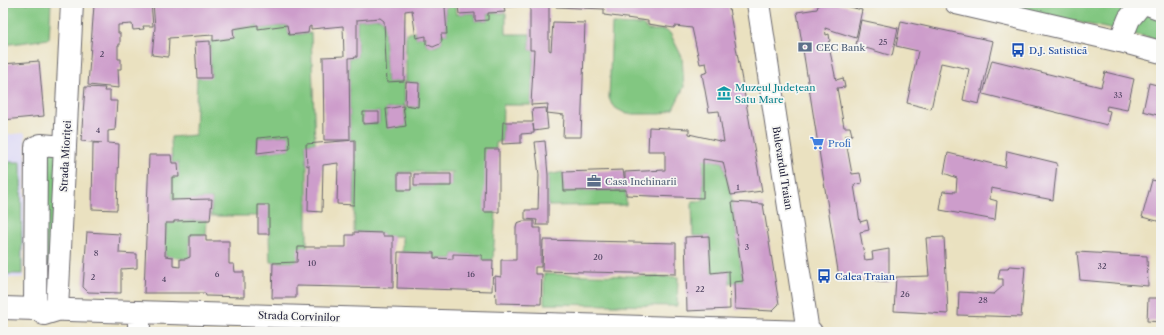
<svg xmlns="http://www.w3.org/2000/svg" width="1164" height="335" font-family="'Libre Caslon Text',serif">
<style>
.built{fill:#dad6f7}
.green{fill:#82c781;stroke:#52745e;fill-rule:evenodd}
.building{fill:#cd9dcb}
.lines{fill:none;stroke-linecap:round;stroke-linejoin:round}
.minor-casing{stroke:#68656a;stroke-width:24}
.major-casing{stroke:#68656a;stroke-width:24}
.minor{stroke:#fff;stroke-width:22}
.major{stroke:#fff;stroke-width:22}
.labels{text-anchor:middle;stroke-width:3.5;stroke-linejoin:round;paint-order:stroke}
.number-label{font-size:8px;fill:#4d415f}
.service-label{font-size:10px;fill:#4e5e75;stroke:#f6f6f2;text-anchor:start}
.transit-label{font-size:10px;fill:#164399;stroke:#f6f6f2;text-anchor:start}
.culture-label{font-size:10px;fill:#0d838f;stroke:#f6f6f2;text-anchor:start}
.shop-label{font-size:10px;fill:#366cbe;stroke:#f6f6f2;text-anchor:start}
.street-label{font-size:10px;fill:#22223b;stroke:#f6f6f2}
</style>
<rect width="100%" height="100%" fill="#f6f6f2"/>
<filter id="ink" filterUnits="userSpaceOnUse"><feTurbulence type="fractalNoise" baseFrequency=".025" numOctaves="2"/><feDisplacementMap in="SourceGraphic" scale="8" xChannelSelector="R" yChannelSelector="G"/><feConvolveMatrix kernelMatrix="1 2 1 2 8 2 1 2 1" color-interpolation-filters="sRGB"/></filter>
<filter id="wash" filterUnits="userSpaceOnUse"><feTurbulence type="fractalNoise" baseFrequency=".012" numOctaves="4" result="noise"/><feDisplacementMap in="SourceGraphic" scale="16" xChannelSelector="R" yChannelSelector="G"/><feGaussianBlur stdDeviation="0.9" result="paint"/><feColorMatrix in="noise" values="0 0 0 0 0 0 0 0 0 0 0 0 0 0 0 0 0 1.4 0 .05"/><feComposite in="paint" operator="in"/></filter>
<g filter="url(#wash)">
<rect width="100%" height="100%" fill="#eae1c0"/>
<!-- built -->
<path class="built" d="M25,133l1,23 -3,122h-20v-143z"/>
<!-- green -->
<path class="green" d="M21,3h30l-2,36 -46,6v-40z
M996,3h127l38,13v24l-79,-17z
M455,6l1,8 19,-1v8l13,-1v-7h18v21h24v16h4l-3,55h-28l-1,36 -6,2v69l-3,48h-11v-5l-29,-1v5l-19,-1v-5l-32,-1v-16h-19v-3l-29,-1 1,-68v-23l-5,-1 -1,-82 8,-1v-37l23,-2 4,3 3,61 17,-1 1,26h13l1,-24 -13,-1v-49l9,-1 1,6 10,-2v8c6,4 12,4 16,-3l-1,-7h6l-2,-27zM403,106l2,1v19l-17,2 -2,-19zM379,112v11l-16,1v-11zM405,172h49v1l-3,1v12h-37l-3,4h-13v-17z
M612,24l30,1 6,5h17l5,3 12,24 2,30 -11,22 -12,5h-34l-10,-5 -5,-4 -3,-7z
M258,25v4l29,-4 2,10 22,-2 4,110 -9,1 1,22v81l-10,15h-27l-2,-57 -10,11h-47l1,-17 -40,1v-23l7,-1 -1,-13h-6l-1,-26 24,-2 2,-57 14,-1 -1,-36 24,-3 -1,-9zM288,135l2,14 -33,4 1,-15z
M42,150l16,2 -4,134h-15z
M703,159l20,3 8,33 12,86 -14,2v-12l-18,2 -2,-37h-16l-1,-35h12l-1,-3z
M3,162h18l1,112h-19z
M563,172l1,19 62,-1v15l-78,1v-31z
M207,220l-1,15h-16v22c-8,3 -16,0 -25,-1l1,-33h8v-2z
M544,274l134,3 -1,29 -133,-2z"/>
<g id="blocks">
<!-- building -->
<path class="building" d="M96,3h55l2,23h-10l1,3 -11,1 -1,-6 -14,1v8h2v12h-2v14h3v10h-3l1,19 -31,-3 6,-80z
M153,3h396v47l2,1 2,-29 32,1 -4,114h-18l1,-22 -17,-2 1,-9 -17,1 3,-55h-4v-44l-26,1 1,5 -17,1v7l-13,1v-8l-16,1 -1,-8 -13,1 2,27h-6l1,7 -2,3 -7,3 -7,-3v-8l-10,2 -4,-28 -7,1 -1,70 -17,1 -3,-61 -4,-3 -23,2v37l-8,1 1,82h-26l-1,-83 21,-1 -1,-30 -32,3v-3l-2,1 -1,6 -19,2 -2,-10 -29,4v-4l-25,4 1,9 -21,3v-6l-44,3 -1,19 -16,-2 3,-28z
M556,3h172l34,188 -31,4 -8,-33 -20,-3v39l-77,-3v-5l-62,1 -1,-19 60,-2 2,12v-10l40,-2v-19h-17l1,-24 40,2v5l35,8 -5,-31 -10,1 -7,-38 6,-2 -2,-9 -6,1 -8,-36 -17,-2 -1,2 -26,-4v-3l-44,-6v-6l-48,-2z
M819,3h15l28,7 -6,28 -31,-10 1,7 3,-1 1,7 -2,1 8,38 7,-2 2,9 -8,1 7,39h6l2,8 -7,1 7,38 8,-1 2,10 -8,2 6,37 7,-2 2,10 -9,2 5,28 8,-1 -1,-7 17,-3v33l-50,-5 -42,-265 20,-3z
M861,20l37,8 -6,28 -36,-11z
M901,21l92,20 -14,63 -16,-4 6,-31 -28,-6 -10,46 -24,-6 11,-52 -22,-5z
M210,41l1,37h-14l-2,-36z
M992,60l109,27 4,-15 29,7 -7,31 -20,-4 -1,4 4,1 -3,14 -124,-31z
M39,61l5,55 -41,4v-56z
M406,82l13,1 -1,24 -13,-2z
M1149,83l12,3v30l-18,-5z
M85,87l20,1 -1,3h6v10h7l-2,29 -7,1v12l11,1 -2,66 -25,-1 1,-66h9l-21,-2z
M403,106l3,20 -18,3 -2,-20z
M546,108l2,21 -14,2 -1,-7 1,9 -13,1v9l-19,1 1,-22h30l-1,-13z
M363,112h16v11l-16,1z
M289,135l1,14 -33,4 1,-15z
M355,140v24l-1,41 -17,-1 1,-41 -15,2 -1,47 -14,-1 1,-46 -2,1 -1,-22z
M545,141l3,34v50h-12l1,-5 -12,-1v-9h13l1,-35 -4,-33z
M485,149h14v63h-15z
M1007,151l50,12 -4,37 -62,-12 -1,11 7,2 -2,19 -55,-10 3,-19 13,1 1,-14 -13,-5 4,-20 57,14z
M149,155h22l1,8h6l1,14h-7v23l40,-1 -2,21 -36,1v2h-8l-1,33 8,1v9l7,1v-8h5l5,-2v-22h16v6h23v23h5l1,8h9v25l-38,-1 -1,-3h-61z
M398,173h13v17h-13z
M414,174h37v12h-37z
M1152,180l9,2v40l-19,-5z
M732,202l31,2 16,100 -7,7 -37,-2 -1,-27 9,-1z
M258,205h11v29h-11z
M523,221h11v7h7v39h-6v7h7l-1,30 -45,-1 -1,-27 6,1v-17h15v-33l1,-4z
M87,232l33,2 -1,19 18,1v14l-16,1v24l-33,-1 -5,-5z
M354,232l29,1v3h10v52l-97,-2v12h-24l1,-35 24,-1 1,-15h48v-12h8z
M709,236l2,37 18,-2 1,38 -43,2 -2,-74z
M944,237l4,77 -54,-3 2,-34 33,-1 -3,-38z
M543,240l133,3v31l-134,-3z
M398,252l36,1v5l19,1v-5l29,1v5h11l-1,31 -95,-3z
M1077,252l70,4 1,30 -68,-6z
M1009,266l16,1 -4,50 -63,-2 1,-23 35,2 9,-8v-7h-5l2,-10h8z
M1148,298h13v24l-14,-1z"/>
</g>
</g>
<g filter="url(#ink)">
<use href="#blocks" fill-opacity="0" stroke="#68656a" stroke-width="1"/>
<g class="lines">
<defs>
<path id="minor" d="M758,3l50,329
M1120,41l9,-22 13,-16
M3,308l808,24
M35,309l1,-162 5,-2 24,2
M139,312v20
M44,314l13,-4 15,-307"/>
<path id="major" d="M956,3l164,38 41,11
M1145,3l16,6"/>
</defs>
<!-- minor casing -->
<use href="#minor" class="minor-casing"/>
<!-- major casing -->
<use href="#major" class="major-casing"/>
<!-- minor -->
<use href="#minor" class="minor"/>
<!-- major -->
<use href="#major" class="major"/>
</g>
</g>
<!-- icons -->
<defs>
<symbol id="bank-bare" viewBox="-9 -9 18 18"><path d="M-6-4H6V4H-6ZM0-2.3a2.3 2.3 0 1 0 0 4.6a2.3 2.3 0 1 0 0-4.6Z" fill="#5c6f8a" stroke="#f6f6f2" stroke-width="2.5" paint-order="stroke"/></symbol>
<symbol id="bus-bare" viewBox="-9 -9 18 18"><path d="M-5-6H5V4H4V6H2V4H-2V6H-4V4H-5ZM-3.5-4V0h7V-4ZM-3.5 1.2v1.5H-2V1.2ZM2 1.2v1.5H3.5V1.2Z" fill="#1a4fb4" stroke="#f6f6f2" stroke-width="2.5" paint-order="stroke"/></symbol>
<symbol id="museum-bare" viewBox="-9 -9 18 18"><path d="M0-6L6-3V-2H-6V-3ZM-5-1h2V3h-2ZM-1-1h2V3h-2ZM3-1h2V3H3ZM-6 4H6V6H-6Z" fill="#0f9aa8" stroke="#f6f6f2" stroke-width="2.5" paint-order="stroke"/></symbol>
<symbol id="supermarket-bare" viewBox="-9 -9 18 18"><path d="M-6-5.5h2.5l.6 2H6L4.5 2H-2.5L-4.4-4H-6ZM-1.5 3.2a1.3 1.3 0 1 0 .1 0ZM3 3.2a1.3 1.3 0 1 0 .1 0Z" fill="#3f7fe0" stroke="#f6f6f2" stroke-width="2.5" paint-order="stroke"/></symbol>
<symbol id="office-bare" viewBox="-9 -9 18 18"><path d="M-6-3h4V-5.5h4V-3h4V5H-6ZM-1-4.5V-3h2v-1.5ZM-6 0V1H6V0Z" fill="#5c6f8a" stroke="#f6f6f2" stroke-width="2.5" paint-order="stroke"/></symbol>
</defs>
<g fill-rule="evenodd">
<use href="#bank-bare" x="795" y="37" width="20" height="20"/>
<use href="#bus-bare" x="1008" y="40" width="20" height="20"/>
<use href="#museum-bare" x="714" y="83" width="20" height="20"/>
<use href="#supermarket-bare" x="807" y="133" width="20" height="20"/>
<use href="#office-bare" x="584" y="171" width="20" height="20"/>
<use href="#bus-bare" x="814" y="266" width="20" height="20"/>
</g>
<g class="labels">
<!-- number labels -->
<g class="number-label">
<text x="883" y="45">25</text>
<text x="102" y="57">2</text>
<text x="1118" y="98">33</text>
<text x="98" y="133">4</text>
<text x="738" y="190">1</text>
<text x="747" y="250">3</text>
<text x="96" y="256">8</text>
<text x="598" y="260">20</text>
<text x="312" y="266">10</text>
<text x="1102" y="269">32</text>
<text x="217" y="277">6</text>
<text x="471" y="277">16</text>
<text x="93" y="280">2</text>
<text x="164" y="282">4</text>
<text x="700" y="292">22</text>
<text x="905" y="297">26</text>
<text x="983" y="303">28</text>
</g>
<!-- service labels -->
<g class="service-label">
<text x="816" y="51">CEC Bank</text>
<text x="605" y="185">Casa Inchinarii</text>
</g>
<!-- transit labels -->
<g class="transit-label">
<text x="1029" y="54">D.J. Satistică</text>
<text x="835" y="280">Calea Traian</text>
</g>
<!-- culture labels -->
<g class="culture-label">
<text x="735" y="91">Muzeul Județean<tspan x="735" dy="12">Satu Mare</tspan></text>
</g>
<!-- shop labels -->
<g class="shop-label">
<text x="828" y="147">Profi</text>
</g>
<!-- street labels -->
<g class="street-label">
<text transform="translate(65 156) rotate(-87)" y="4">Strada Mioriței</text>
<text transform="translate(783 168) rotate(81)" y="4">Bulevardul Traian</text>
<text transform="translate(299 316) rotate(2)" y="4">Strada Corvinilor</text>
</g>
</g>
<!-- margin -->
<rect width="1164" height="335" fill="none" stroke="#f6f6f2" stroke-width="16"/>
</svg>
